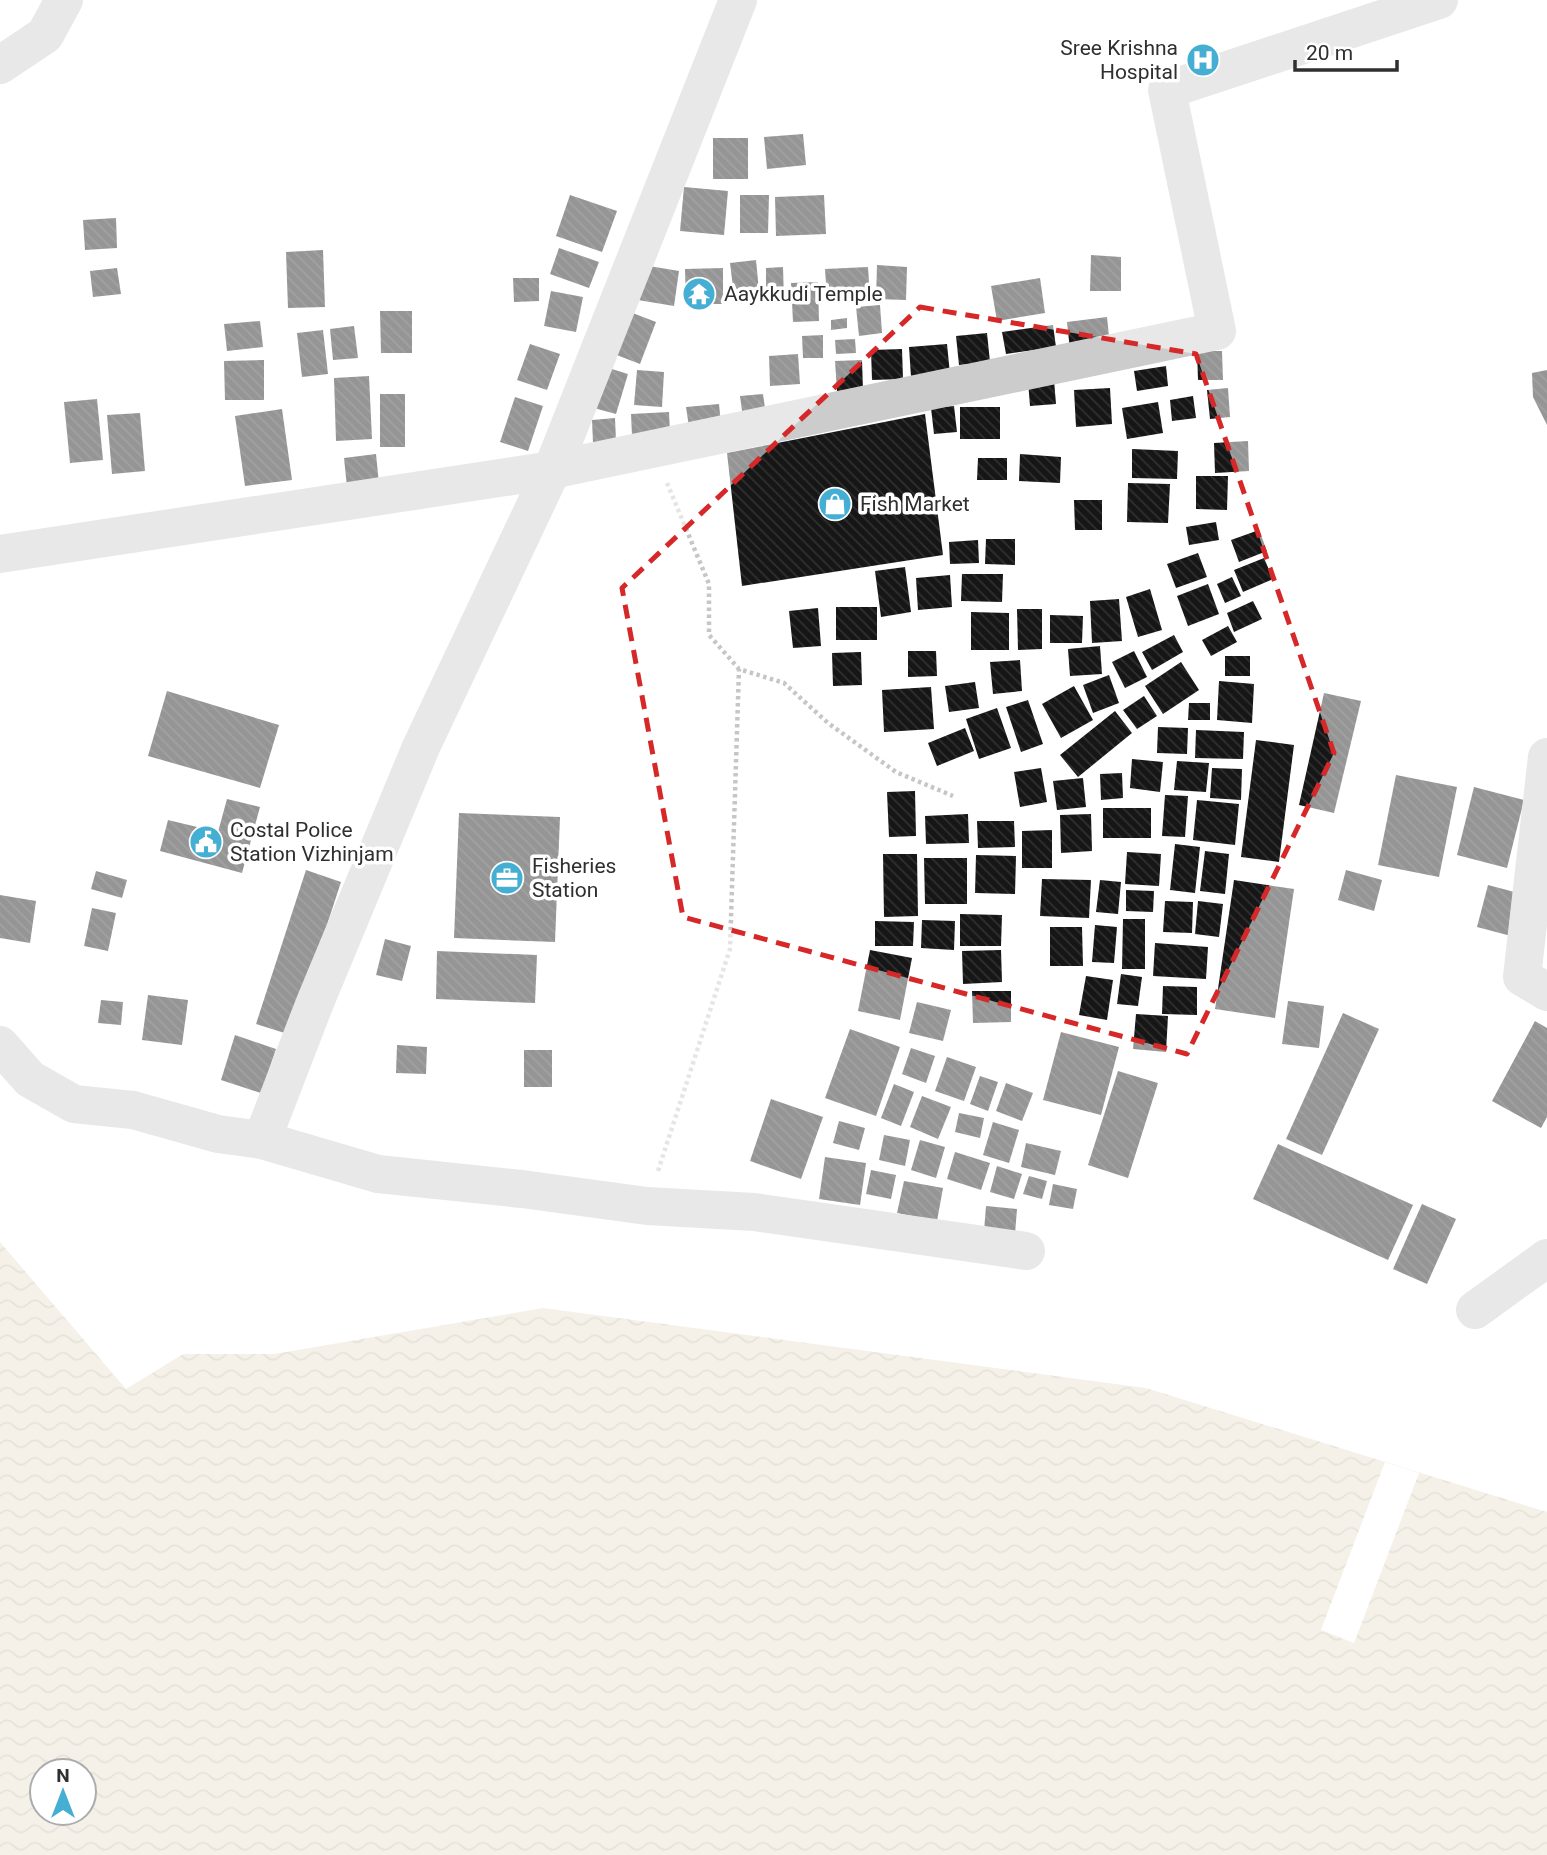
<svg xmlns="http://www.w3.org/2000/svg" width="1547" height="1855" font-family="Roboto,sans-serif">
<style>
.water{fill:url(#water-waves);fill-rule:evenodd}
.pier{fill:#fff}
.building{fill:url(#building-back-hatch)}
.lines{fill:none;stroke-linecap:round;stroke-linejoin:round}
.path{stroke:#c6c6c6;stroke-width:4.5;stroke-dasharray:3.5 3.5;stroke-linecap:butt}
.minor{stroke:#ccc;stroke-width:38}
.marked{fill:none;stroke:#d62828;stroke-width:5;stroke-dasharray:14 9;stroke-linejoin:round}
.labels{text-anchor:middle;stroke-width:7;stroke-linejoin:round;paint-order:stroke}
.poi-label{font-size:21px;fill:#2f2f2f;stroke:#fff;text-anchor:start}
</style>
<defs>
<pattern id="water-waves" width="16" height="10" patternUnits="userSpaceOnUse" patternTransform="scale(1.75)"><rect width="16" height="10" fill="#e9e1cd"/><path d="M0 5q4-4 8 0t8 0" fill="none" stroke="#c8c1b0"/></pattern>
<pattern id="building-back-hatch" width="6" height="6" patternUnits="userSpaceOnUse" patternTransform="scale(1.75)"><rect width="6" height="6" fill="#161616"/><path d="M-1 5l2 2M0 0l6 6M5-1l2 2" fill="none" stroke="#303030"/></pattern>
</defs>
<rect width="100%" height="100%" fill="#fff"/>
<!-- water -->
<path class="water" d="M0,1242l126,147 57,-35h91l269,-46 603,80 401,124v343h-1547zM42,1771h42v42h-42z"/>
<!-- pier -->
<path class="pier" d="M1385,1462l34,11 -65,170 -33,-13z"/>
<!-- building -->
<path class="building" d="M803,134l3,31 -39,4 -3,-32z
M713,138h35v41h-35z
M684,187l44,4 -4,44 -44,-4z
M570,195l47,16 -15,41 -46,-16z
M740,195h29l-1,38h-28z
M824,195l2,39 -50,2 -1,-39z
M116,218l1,30 -32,2 -2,-30z
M559,248l40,14 -10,26 -39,-14z
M323,250l2,57 -37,1 -2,-56z
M1091,255l30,2v34h-31z
M756,260l4,41 -25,3 -5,-41z
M643,265l36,6 -5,35 -36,-6z
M877,265l30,2 -1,33 -30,-1z
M783,267l1,33 -18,1v-33z
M868,267l2,30 -43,2 -2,-30z
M117,268l4,26 -28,3 -3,-26z
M723,268v36h-37l-1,-35z
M513,278h26v23l-25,1z
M1040,278l5,35 -48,8 -6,-35z
M818,282l1,39 -26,1 -2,-39z
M551,291l32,6 -7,35 -32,-6z
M880,305l2,28 -23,3 -3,-29z
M380,311h32v42h-31z
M630,312l26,10 -16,42 -26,-10z
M1107,317l3,29 -40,4 -3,-28z
M847,318v10l-16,2v-10z
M260,321l3,26 -36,4 -3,-27z
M1053,325l3,22 -50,7 -4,-22z
M354,326l4,32 -25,2 -3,-31z
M323,330l5,44 -26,3 -5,-44z
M987,333l3,29 -31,3 -3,-29z
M823,335v23h-20l-1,-22z
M855,339l1,14 -20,1 -1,-14z
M530,344l30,10 -13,36 -30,-10z
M947,344l3,30 -39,3 -2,-30z
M902,349l1,30 -31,1 -1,-30z
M1197,351h25l1,29h-25z
M798,354l2,30 -30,2 -1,-30z
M264,360v40h-39l-1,-39z
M862,360l1,30 -26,1 -2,-30z
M602,366l26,8 -12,40 -26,-7z
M1166,366l2,20 -31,5 -3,-20z
M637,370l27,2 -2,35 -28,-2z
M1547,370v55l-14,-28 -1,-24z
M369,376l3,63 -36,2 -2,-63z
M1054,380l2,24 -26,2 -2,-25z
M1110,388l2,36 -36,3 -2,-37z
M1228,388l2,29 -20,2 -3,-29z
M380,394h25v53h-25z
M763,394l3,21 -23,3 -3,-22z
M1193,396l3,22 -24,3 -2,-21z
M515,397l28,9 -15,45 -28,-9z
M97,399l6,61 -33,3 -6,-61z
M1158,402l5,31 -36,6 -5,-31z
M719,404l2,20 -32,3 -3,-20z
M954,406l3,26 -23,2 -3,-26z
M960,407h40v32h-40z
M282,409l10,71 -47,6 -10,-70z
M669,412l1,22 -38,2 -1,-22z
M140,413l5,58 -33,3 -5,-59z
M925,414l18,141 -201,31 -15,-133z
M615,418l1,23 -23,2 -1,-23z
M1248,441l1,30 -34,2 -1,-30z
M1132,449l46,2 -1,28 -45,-1z
M376,454l3,30 -32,3 -3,-29z
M1020,454l41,3 -1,26 -41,-2z
M978,458h29v22h-30z
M1196,476h32l-1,34 -31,-1z
M1128,483l42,1 -2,39 -41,-1z
M1074,500h28v30h-27z
M1216,522l3,18 -30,5 -3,-18z
M1259,530l8,21 -28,11 -8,-22z
M986,539h29v26l-30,-1z
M978,540l1,23 -29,1 -1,-22z
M1198,553l9,24 -31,11 -9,-24z
M1264,558l9,21 -30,13 -9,-22z
M905,567l6,45 -30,5 -6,-46z
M962,574h41l-1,28 -41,-1z
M950,575l2,32 -34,3 -2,-32z
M1232,577l9,19 -16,7 -8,-19z
M1208,584l11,30 -31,12 -11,-30z
M1150,589l12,41 -24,7 -12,-40z
M1119,599l3,42 -30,2 -2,-42z
M1253,601l9,18 -28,13 -7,-19z
M836,607h41v33h-41z
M818,608l3,38 -28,2 -4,-37z
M1017,609h25v40l-24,1z
M971,612l38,1v37h-38z
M1050,615l33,1 -1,27h-32z
M1228,626l9,16 -26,14 -9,-16z
M1174,635l9,17 -31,18 -10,-18z
M1100,646l2,28 -32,2 -2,-27z
M908,651h28l1,25 -29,1z
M1134,651l13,26 -22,11 -13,-26z
M861,652l1,33 -29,1 -1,-33z
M1225,656h25v20h-25z
M1020,660l2,31 -29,3 -3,-32z
M1181,662l18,28 -36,24 -18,-28z
M1109,675l10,28 -26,10 -10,-28z
M1219,681l35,3 -2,39 -35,-3z
M975,682l4,26 -30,4 -4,-26z
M1074,686l19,34 -32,18 -19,-34z
M931,687l3,42 -50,3 -2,-42z
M167,691l112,34 -19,63 -112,-32z
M1324,693l37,8 -27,112 -35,-8z
M1144,696l13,20 -20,13 -14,-19z
M1028,700l15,44 -22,8 -15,-45z
M1189,703h21v17h-22z
M997,708l14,40 -32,11 -13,-40z
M1115,711l17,22 -54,44 -18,-22z
M1158,727l30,1 -1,26 -30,-1z
M965,728l9,23 -37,15 -9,-23z
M1196,730l48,2 -1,27 -48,-1z
M1256,740l38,5 -15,117 -38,-5z
M1132,759l31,3 -3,30 -30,-4z
M1177,761l32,2 -3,29 -32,-2z
M1041,768l6,34 -27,5 -6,-35z
M1212,768l30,1 -1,31 -31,-2z
M1122,773l1,25 -22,2 -1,-26z
M1396,775l61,12 -18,90 -61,-12z
M1083,778l3,29 -29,3 -4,-29z
M1474,787l50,13 -17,68 -50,-13z
M915,791l1,45 -27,1 -2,-45z
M1165,795l23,1 -3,41 -23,-1z
M227,799l33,8 -18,66 -82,-22 8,-31 50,12z
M1197,800l42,4 -4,41 -42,-5z
M1103,808h48v30h-48z
M459,813l101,4 -5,125 -101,-4z
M968,814l1,29 -43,1 -1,-28z
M1091,814l1,37 -31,2 -1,-38z
M977,821h37l1,26 -37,1z
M1052,830v38h-30v-37z
M1175,844l25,3 -5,46 -25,-3z
M1205,851l24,3 -4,40 -25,-3z
M1127,852l34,2 -2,32 -34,-2z
M883,854h34l1,62 -34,1z
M976,855l40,1 -1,38 -40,-1z
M924,858h43v46h-42z
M306,870l35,12 -50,153 -35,-11z
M1346,870l36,10 -8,31 -36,-11z
M96,871l31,9 -5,18 -31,-9z
M1042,879l49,1 -2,38 -49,-2z
M1100,880l21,2 -3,32 -22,-2z
M1234,880l60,9 -19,129 -60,-9z
M1488,885l34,9 -11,42 -34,-9z
M1126,890l28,1 -1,21 -27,-1z
M0,895l36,6 -6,42 -30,-5z
M1165,901l28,1 -1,31 -29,-1z
M1198,901l25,3 -4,33 -24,-3z
M92,908l24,5 -8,38 -24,-5z
M960,914l42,1 -1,31h-41z
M1123,919h22v50h-23z
M922,920l33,1 -1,29 -33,-2z
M875,921l39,1 -1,24h-38z
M1095,925l22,2 -3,36 -22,-1z
M1050,927h32l1,39h-33z
M385,939l26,7 -9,35 -26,-6z
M1155,943l53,4 -2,32 -53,-3z
M870,950l42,8 -12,62 -42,-9z
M1001,950l1,32 -39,2 -1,-33z
M437,951l100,4 -2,48 -99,-4z
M1121,974l21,3 -4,29 -21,-2z
M1086,976l27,4 -6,40 -28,-5z
M1163,986l34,1v28l-35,-1z
M972,991h39v31l-38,1z
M148,995l40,5 -6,45 -40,-5z
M101,1000l22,2 -2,23 -23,-2z
M1288,1001l36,5 -5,42 -37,-4z
M917,1002l34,8 -8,31 -34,-8z
M1343,1013l36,16 -57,126 -36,-16z
M1136,1014l32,2 -2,36 -33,-3z
M1535,1021l12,7v89l-6,11 -49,-27z
M850,1029l50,18 -24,69 -51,-18z
M1061,1032l58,15 -18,68 -58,-15z
M235,1035l41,14 -15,44 -40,-13z
M397,1045l30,2 -1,27 -30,-1z
M911,1048l24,8 -9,27 -24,-9z
M524,1050h28v37h-28z
M947,1057l29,10 -12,34 -29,-10z
M1118,1071l40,12 -30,95 -40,-13z
M980,1076l18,6 -10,29 -18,-7z
M1006,1083l27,10 -11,28 -26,-10z
M894,1084l20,8 -13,34 -20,-8z
M922,1096l29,11 -13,32 -28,-12z
M771,1099l52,18 -22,62 -51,-18z
M959,1113l25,5 -4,20 -25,-6z
M839,1121l26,7 -6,22 -26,-7z
M993,1122l26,8 -10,33 -26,-8z
M884,1135l26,5 -5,26 -26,-6z
M920,1140l25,7 -9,31 -25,-8z
M1026,1143l35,8 -6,24 -34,-8z
M1278,1144l135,61 -25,55 -135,-61z
M955,1152l35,11 -9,27 -34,-11z
M825,1157l41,6 -6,42 -41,-6z
M997,1166l25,8 -8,25 -24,-7z
M871,1170l25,5 -5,24 -25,-5z
M1029,1176l18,5 -5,18 -19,-5z
M904,1181l39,7 -6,33 -40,-8z
M1053,1184l24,5 -4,20 -24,-4z
M1422,1204l34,15 -29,65 -34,-15z
M986,1206l31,3 -2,25 -31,-3z"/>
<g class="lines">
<!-- path -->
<path class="path" d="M667,483l42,101v51l30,34 45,14 44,40 68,49 57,24
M658,1171l72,-222 9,-280"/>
<!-- minor -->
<path class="minor" d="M0,65l45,-30 19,-35
M0,554l552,-84 665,-139 -50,-241 272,-90
M1547,757l-25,220 25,15
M0,1045l30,34 44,25 59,6 85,24 44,6 116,34 144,15 125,17 107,6 272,39
M262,1140l52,-135 107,-258 131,-277 186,-470
M1475,1310l72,-52"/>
</g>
<!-- marked area -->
<path d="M0 0H1547V1855H0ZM920,307l276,47 138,399 -147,301 -504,-137 -61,-329z" fill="#fff" fill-opacity=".55" fill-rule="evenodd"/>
<path class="marked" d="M920,307l276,47 138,399 -147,301 -504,-137 -61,-329z"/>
<!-- icons -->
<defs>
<symbol id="hospital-disc" viewBox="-11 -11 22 22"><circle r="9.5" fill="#45aed3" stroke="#fff"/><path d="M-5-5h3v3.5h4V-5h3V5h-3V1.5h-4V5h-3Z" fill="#fff"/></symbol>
<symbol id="temple-disc" viewBox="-11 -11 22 22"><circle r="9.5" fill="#45aed3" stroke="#fff"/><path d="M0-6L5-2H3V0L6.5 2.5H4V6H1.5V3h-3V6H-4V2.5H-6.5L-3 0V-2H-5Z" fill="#fff"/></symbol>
<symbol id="shop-disc" viewBox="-11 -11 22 22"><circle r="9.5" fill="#45aed3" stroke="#fff"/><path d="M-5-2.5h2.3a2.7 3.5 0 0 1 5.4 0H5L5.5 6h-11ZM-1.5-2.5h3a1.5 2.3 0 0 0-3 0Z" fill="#fff"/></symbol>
<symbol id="civic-disc" viewBox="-11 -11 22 22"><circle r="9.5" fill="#45aed3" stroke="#fff"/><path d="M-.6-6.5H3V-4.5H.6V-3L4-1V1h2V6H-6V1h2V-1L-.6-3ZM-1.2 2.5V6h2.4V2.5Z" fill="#fff"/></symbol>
<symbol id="office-disc" viewBox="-11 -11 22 22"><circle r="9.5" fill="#45aed3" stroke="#fff"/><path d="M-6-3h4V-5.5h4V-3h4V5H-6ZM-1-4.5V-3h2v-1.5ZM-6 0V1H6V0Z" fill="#fff"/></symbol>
</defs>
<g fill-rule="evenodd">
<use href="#hospital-disc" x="1184" y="41" width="38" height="38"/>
<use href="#temple-disc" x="680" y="275" width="38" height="38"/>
<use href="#shop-disc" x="816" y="485" width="38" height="38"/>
<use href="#civic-disc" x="187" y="823" width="38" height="38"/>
<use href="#office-disc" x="488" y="859" width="38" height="38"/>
</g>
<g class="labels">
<!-- poi labels -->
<g class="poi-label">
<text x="1178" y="55" text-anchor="end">Sree Krishna<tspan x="1178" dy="24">Hospital</tspan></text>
<text x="724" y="301">Aaykkudi Temple</text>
<text x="860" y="511">Fish Market</text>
<text x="230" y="837">Costal Police<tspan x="230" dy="24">Station Vizhinjam</tspan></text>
<text x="532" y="873">Fisheries<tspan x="532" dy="24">Station</tspan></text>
</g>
</g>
<!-- north arrow -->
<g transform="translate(63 1792)"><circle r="33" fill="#ffffff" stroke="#acacac" stroke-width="2"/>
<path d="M0-5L12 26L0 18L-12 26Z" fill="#45aed3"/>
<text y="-10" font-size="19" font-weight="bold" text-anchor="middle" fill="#2f2f2f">N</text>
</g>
<!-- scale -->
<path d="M1295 60v10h102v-10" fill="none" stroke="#2f2f2f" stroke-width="3.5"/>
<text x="1306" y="60" font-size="21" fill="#2f2f2f" stroke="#ffffff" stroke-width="5" paint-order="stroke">20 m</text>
</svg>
